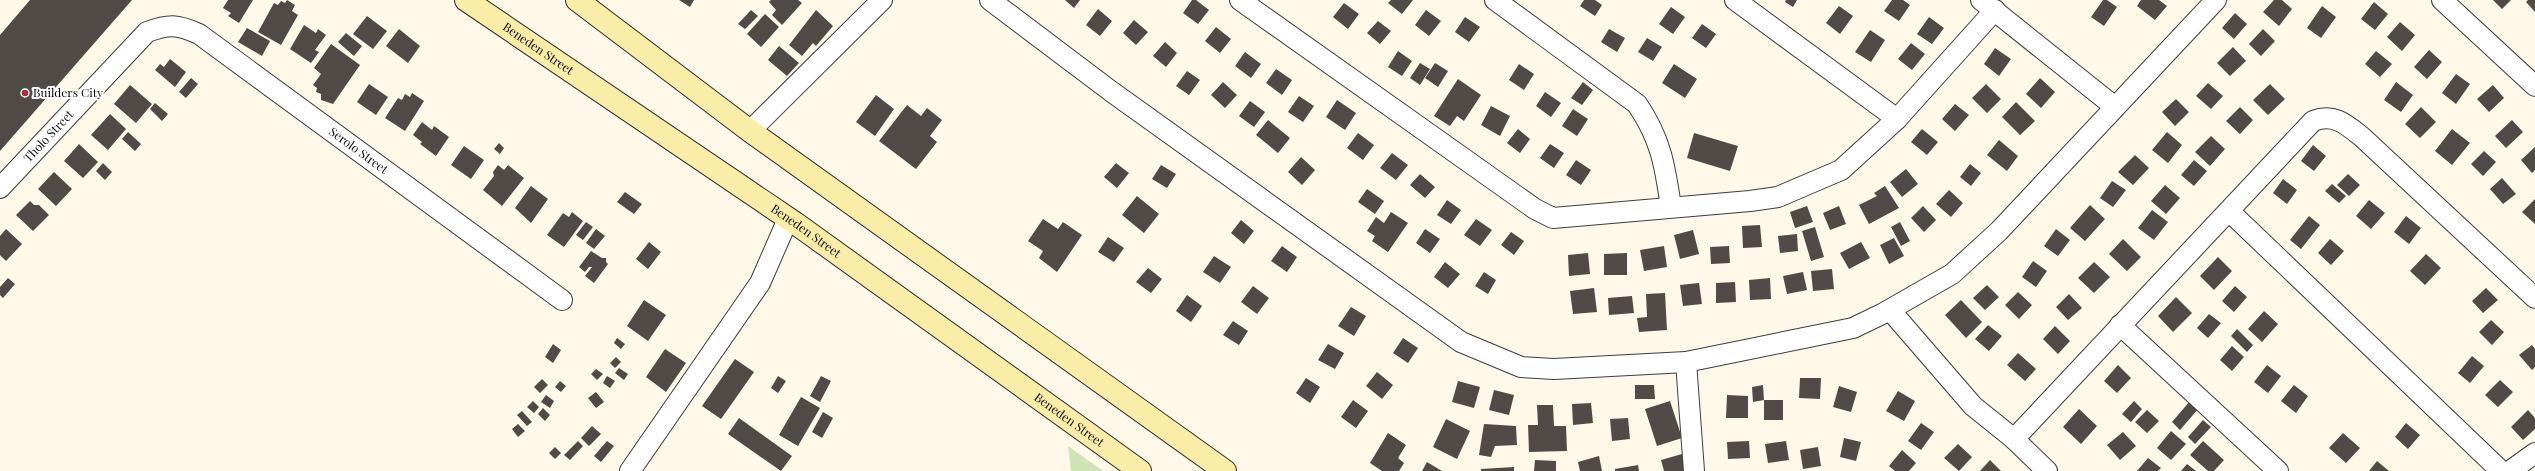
<svg xmlns="http://www.w3.org/2000/svg" width="2535" height="471" font-family="'Playfair Display',serif">
<style>
.green{fill:#cfe4b5}
.building{fill:#514b47}
.lines{fill:none;stroke-linecap:round;stroke-linejoin:round}
.minor-casing{stroke:#3d3d3d;stroke-width:22}
.secondary-casing{stroke:#2c2c2c;stroke-width:24}
.minor{stroke:#fff;stroke-width:20}
.secondary{stroke:#f9eda7;stroke-width:22}
.poi-dot{fill:#ae2d37;stroke:#fff;stroke-width:1.5}
.labels{text-anchor:middle;stroke-width:4;stroke-linejoin:round;paint-order:stroke}
.street-label{font-size:12px;fill:#0a0a0a;stroke:#fff}
.poi-label{font-size:12px;fill:#0a0a0a;stroke:#fff;text-anchor:start}
</style>
<rect width="100%" height="100%" fill="#fdf8e8"/>
<!-- green -->
<path class="green" d="M1068,446l35,25h-32z"/>
<!-- building -->
<path class="building" d="M30,0h102l-132,151v-116z
M228,0h25l-14,23 -11,-7 3,-3 -8,-5z
M287,0l8,5 -3,6 6,4 -17,30 -23,-13 16,-29 4,2 3,-4 4,2z
M679,0h15l-4,7z
M771,0h27l4,3 -20,22 -10,-10 4,-5 -7,-8z
M1065,0h15l-6,8z
M1192,0h4l13,10 -11,14 -15,-11z
M1391,0h22l-11,14 -14,-11z
M1584,0h11l7,5 -7,11 -15,-10z
M1786,0h11l-4,7 -8,-5z
M1892,0h11l7,5 -11,16 -15,-10z
M2103,0h4l10,7 -13,19 -13,-9z
M2141,0h18l8,6 -12,14 -18,-14z
M2274,0h8l10,9 -13,17 -16,-14z
M2493,0h18l-9,9z
M2528,0h7v12l-9,-10z
M2374,2l14,12 -13,16 -14,-11z
M1344,3l15,11 -11,15 -15,-12z
M1839,6l14,10 -13,18 -14,-11z
M2322,6l14,11 -15,21 -14,-10z
M1671,7l14,10 -12,17 -14,-10z
M1098,9l14,12 -12,15 -14,-11z
M751,10l7,6 -13,13 -7,-5z
M816,10l17,16 -17,20 -3,-3 -11,13 -13,-11z
M1426,10l15,11 -12,15 -14,-11z
M2235,13l12,11 -13,15 -12,-11z
M765,14l14,13 -18,20 -14,-13z
M367,16l20,15 -14,18 -20,-15z
M1465,17l15,10 -11,15 -14,-10z
M1929,17l15,11 -12,16 -15,-10z
M1134,20l14,12 -12,13 -13,-12z
M1378,21l13,10 -11,13 -13,-11z
M2400,22l15,13 -13,16 -15,-14z
M1702,24l14,10 -10,14 -14,-10z
M304,25l12,8 2,-4 8,6 -11,15 4,2 -8,11 -21,-14z
M1216,27l15,12 -11,14 -15,-12z
M247,28l23,13 -8,15 -24,-14z
M399,29l21,17 -12,17 -22,-17z
M1609,29l16,9 -8,14 -16,-10z
M2263,29l12,12 -14,15 -12,-12z
M1870,30l15,10 -14,22 -16,-10z
M346,33l16,13 -8,10 -16,-14z
M1647,38l15,9 -9,14 -15,-9z
M1165,42l12,11 -11,14 -13,-11z
M1911,43l14,11 -13,16 -14,-11z
M331,44l29,21 -27,39 -12,-4v-6l-5,-2 1,-4 -4,-3 8,-11 -7,-6z
M779,46l20,17 -12,13 -19,-16z
M2233,47l13,14 -16,15 -13,-13z
M1995,48l16,11 -12,17 -15,-12z
M2429,50l13,12 -15,17 -13,-12z
M1398,51l14,10 -10,15 -14,-9z
M2376,51l16,13 -12,13 -15,-13z
M1245,52l16,12 -10,14 -16,-12z
M170,59l16,13 -11,15 -20,-17 5,-6 4,3z
M1420,63l10,6 -10,16 -10,-7z
M1435,63l13,8 -10,16 -13,-9z
M1519,64l15,10 -10,16 -15,-10z
M1674,64l23,15 -12,19 -23,-15z
M1276,69l16,11 -10,15 -16,-12z
M1187,71l13,9 -11,15 -13,-9z
M2456,74l14,10 -14,20 -14,-11z
M191,78l7,6 -12,14 -7,-6z
M2040,78l15,14 -14,16 -15,-14z
M1458,79l23,16 -17,26 -7,-5 -7,10 -16,-10z
M1223,82l14,13 -12,13 -14,-13z
M1583,82l10,8 -11,15 -11,-7z
M2396,82l17,13 -12,17 -17,-12z
M2208,83l15,13 -12,13 -15,-13z
M369,84l19,13 -12,18 -19,-13z
M1986,84l15,15 -14,14 -15,-15z
M2270,84l15,15 -17,16 -15,-15z
M130,85l22,19 -16,19 -22,-19z
M2493,85l11,13 -15,14 -12,-13z
M1545,92l16,11 -10,14 -15,-11z
M412,93l12,8 -19,30 -20,-13 13,-20 4,2 3,-6 5,3z
M876,95l18,14 -19,27 -19,-14z
M1299,96l15,10 -11,16 -15,-10z
M2176,99l13,13 -14,14 -13,-14z
M1337,100l19,13 -11,17 -19,-13z
M1250,101l15,11 -11,15 -15,-11z
M2016,102l19,19 -15,14 -18,-18z
M155,103l13,11 -6,7 -12,-12z
M1955,104l14,11 -14,16 -13,-12z
M907,105l14,11 6,-8 15,12 -12,16 7,6 -21,27 -37,-28z
M1491,106l19,10 -10,20 -19,-11z
M2240,107l13,13 -13,14 -14,-13z
M2421,107l15,15 -16,16 -15,-14z
M1573,109l15,10 -11,17 -15,-10z
M110,114l16,15 -18,21 -17,-15z
M1268,120l22,18 -12,15 -22,-18z
M2512,120l11,12 -17,16 -11,-12z
M422,122l10,8 2,-4 15,11 -13,19 -16,-12 2,-2 -9,-7z
M1518,129l12,10 -10,14 -13,-10z
M1922,129l16,13 -11,13 -16,-13z
M2452,129l18,14 -18,22 -17,-14z
M128,132l13,12 -6,7 -13,-12z
M2167,132l15,13 -14,18 -16,-13z
M1358,133l16,12 -11,15 -16,-12z
M1694,133l44,13 -8,25 -43,-13z
M2211,136l14,13 -15,17 -15,-14z
M1999,140l19,16 -11,15 -20,-16z
M499,143l5,5 -4,6 -6,-5z
M79,144l19,18 -15,16 -19,-17z
M1550,144l14,9 -10,15 -14,-10z
M2313,145l13,11 -12,15 -13,-10z
M464,146l20,14 -13,19 -20,-14z
M2535,147v23l-3,3 -11,-13z
M2484,151l12,11 -13,14 -12,-12z
M1392,153l16,12 -12,15 -16,-12z
M2135,155l14,13 -16,17 -15,-13z
M1301,157l14,13 -13,15 -14,-13z
M1576,160l15,10 -10,15 -15,-10z
M2194,160l13,11 -13,15 -13,-11z
M103,163l9,9 -7,8 -9,-9z
M1116,163l13,10 -12,15 -13,-11z
M1970,164l11,9 -10,13 -11,-9z
M498,165l6,5 4,-5 16,13 -22,28 -19,-16 11,-14 -1,-4z
M1161,165l15,9 -9,14 -15,-9z
M1906,169l12,15 -16,13 -12,-15z
M54,172l18,17 -16,17 -18,-17z
M1420,174l15,13 -10,11 -15,-13z
M2348,174l12,11 -11,11 -12,-11z
M2502,178l14,16 -13,10 -13,-15z
M2283,179l14,11 -10,14 -14,-11z
M2112,181l14,9 -13,17 -13,-9z
M2332,184l14,12 -7,7 -14,-12z
M2165,185l15,13 -14,16 -15,-13z
M531,186l17,13 -17,24 -16,-15z
M1885,186l14,22 -30,16 -10,-19 18,-9 -3,-3z
M1367,189l17,12 -9,13 -17,-12z
M1949,190l14,13 -12,14 -15,-13z
M625,192l17,12 -8,10 -17,-12z
M1137,196l22,18 -15,19 -22,-18z
M2535,199v25l-13,-12z
M1447,200l14,10 -10,14 -14,-9z
M2369,200l16,13 -14,16 -15,-13z
M30,201l4,4h5l10,10 -16,16 -17,-16z
M2090,205l15,14 -20,22 -15,-13z
M1807,206l6,16 -18,6 -5,-16z
M1839,206l7,18 -16,6 -7,-17z
M1923,206l13,14 -12,12 -13,-14z
M2152,210l16,12 -14,18 -16,-12z
M572,212l11,9 -19,26 -17,-12 16,-22 6,4z
M1391,212l17,11 -20,29 -16,-11 3,-5 -8,-5 9,-14 8,6z
M2309,216l11,9 -19,24 -11,-9z
M2406,216l15,12 -12,16 -15,-12z
M1043,219l15,10 5,-7 19,13 -25,37 -18,-14 4,-7 -15,-10z
M1476,219l16,11 -12,16 -16,-11z
M1241,220l13,11 -10,13 -13,-11z
M586,222l7,5 -10,13 -7,-5z
M1900,222l10,19 -9,5 -10,-19z
M1760,225l2,22 -19,1 -1,-22z
M1815,227l9,30 -13,4 -9,-30z
M6,229l16,15 -16,17 -6,-6v-19z
M596,229l9,7 -11,13 -8,-6z
M1425,229l15,10 -10,14 -14,-10z
M2056,229l14,11 -12,16 -14,-10z
M1693,230l6,24 -19,5 -6,-24z
M1511,232l13,9 -10,14 -13,-10z
M1797,234l1,17 -18,2 -2,-17z
M1108,237l16,11 -10,14 -16,-10z
M1894,238l10,18 -15,8 -9,-19z
M2123,239l18,18 -14,14 -18,-17z
M2330,239l14,12 -13,14 -13,-12z
M649,242l12,10 -13,17 -12,-10z
M1861,242l9,16 -21,11 -9,-16z
M1282,246l15,11 -10,15 -16,-11z
M1664,246l3,21 -23,4 -4,-21z
M1729,246l1,17 -19,1 -1,-17z
M591,251l11,7h4v4l2,2 -14,19 -9,-7 7,-9h-3l-4,5 -6,-5z
M1588,253l2,21 -21,2 -1,-21z
M1627,253v22h-23v-21z
M2426,254l15,14 -16,17 -15,-14z
M1214,256l17,11 -11,16 -17,-11z
M2218,257l14,14 -18,19 -14,-14z
M2033,261l14,10 -11,16 -14,-10z
M1445,262l15,12 -12,14 -14,-11z
M2094,262l16,15 -16,16 -16,-15z
M1148,268l14,11 -11,14 -15,-11z
M1832,269l2,20 -21,2 -2,-20z
M1484,272l12,8 -8,14 -13,-8z
M1803,272l4,18 -20,4 -4,-18z
M8,278l7,6 -12,14 -3,-3v-8z
M1770,278l1,21 -21,1 -1,-20z
M1735,282l1,20 -20,1v-20z
M1699,283l3,21 -19,2 -3,-21z
M1987,285l12,12 -14,13 -12,-12z
M1253,286l16,12 -12,16 -16,-12z
M2235,286l12,11 -13,15 -12,-11z
M1594,288l3,24 -24,2 -3,-23z
M2486,288l12,12 -15,13 -11,-12z
M2018,292l14,13 -13,14 -14,-14z
M1665,293l2,37 -28,2 -2,-14 10,-1 -1,-23z
M2069,294l13,14 -14,12 -12,-13z
M1187,295l15,11 -11,16 -15,-11z
M1632,296l2,17 -25,2 -1,-17z
M2176,297l16,16 -19,19 -15,-16z
M644,300l22,15 -18,26 -21,-15z
M1961,300l21,22 -16,16 -21,-23z
M1351,307l15,9 -12,20 -16,-10z
M2264,311l14,13 -16,18 -14,-13z
M2209,314l12,9 -13,15 -11,-10z
M2491,320l13,12 -12,13 -13,-13z
M1233,321l15,10 -9,14 -16,-10z
M1988,325l14,11 -13,15 -14,-12z
M2055,326l15,15 -12,13 -15,-15z
M2237,329l16,16 -6,7 -16,-16z
M617,338l8,6 -4,5 -7,-6z
M1403,338l15,10 -10,15 -15,-10z
M553,344l8,6 -8,13 -8,-6z
M1328,344l16,9 -9,16 -17,-9z
M2532,345l3,4v18l-3,3 -13,-15z
M2232,346l12,11 -12,14 -12,-11z
M665,349l21,14 -20,29 -20,-15z
M2018,353l18,16 -11,12 -18,-16z
M2472,356l12,10 -14,17 -12,-10z
M616,357l5,5 -6,6 -5,-5z
M735,359l19,13 -33,47 -19,-13z
M2118,365l13,13 -14,15 -13,-12z
M2267,365l14,11 -13,17 -14,-11z
M619,368l9,6 -4,6 -9,-7z
M596,369l7,5 -6,6 -6,-6z
M1377,372l16,13 -11,14 -16,-13z
M607,376l8,5 -5,7 -7,-5z
M778,376l8,5 -8,12 -7,-5z
M821,376l10,5 -11,21 -10,-6z
M1306,378l14,9 -10,16 -14,-10z
M1800,378h21l-1,21 -21,-1z
M542,379l6,6 -8,8 -6,-6z
M2500,380l13,12 -15,15 -13,-12z
M560,381l6,5 -5,6 -6,-5z
M1458,381l22,6 -6,21 -22,-6z
M1635,385h19l1,14h-20z
M1763,385l1,15 -11,2 -1,-15z
M2294,385l14,11 -12,17 -15,-12z
M1839,386l18,6 -6,20 -18,-5z
M1494,390l20,5 -5,20 -20,-5z
M1898,391l17,10 -11,20 -18,-10z
M596,392l8,10 -8,6 -8,-10z
M546,395l8,6 -4,7 -9,-6z
M1727,395l21,1v22h-22z
M801,397l19,11 -22,38 -19,-11z
M1353,400l15,11 -12,17 -15,-11z
M1764,400h19v20h-19z
M533,401l6,6 -5,6 -7,-6z
M1670,401l12,37 -25,8 -12,-37z
M2134,401l8,8 -11,13 -9,-8z
M2190,401l9,7 -19,22 -8,-8z
M1591,403l2,20 -20,2 -1,-21z
M1537,405h16l1,21h12l1,25 -38,1 -1,-27h10z
M543,408l7,7 -5,6 -7,-7z
M2079,409l18,17 -16,18 -18,-17z
M2147,410l12,11 -12,12 -12,-11z
M2528,410l7,8v11l-12,11 -12,-13z
M522,411l10,11 -5,4 -10,-11z
M823,412l10,6 -11,20 -10,-6z
M739,418l53,38 -11,15 -53,-37z
M1628,418l2,21 -18,2 -2,-22z
M1446,419l24,12 -13,28 -24,-12z
M2203,420l8,7 -16,17 -7,-7z
M1921,423l13,9 -13,18 -13,-9z
M2406,423l14,12 -12,14 -13,-12z
M518,424l7,7 -7,6 -6,-8z
M1484,424l32,2 1,19 -22,1 -4,11 -12,-2z
M592,426l9,8 -12,12 -8,-8z
M2171,431l15,13 -15,16 -14,-12z
M2123,432l13,14 -16,14 -13,-15z
M1388,433l18,12 -8,13 6,5 -5,8h-17l-12,-8z
M2343,433l17,15 -14,15 -17,-15z
M1844,438l17,4 -5,19 -16,-4z
M578,441l5,5 -13,14 -6,-5z
M607,441l7,5 -13,16 -7,-6z
M1749,441l1,17 -22,1 -1,-17z
M1786,441l3,19 -21,3 -3,-19z
M2203,441l21,19 -10,11h-6l-18,-16z
M1958,444l14,13 -13,14 -15,-13z
M555,447l6,6 -6,6 -6,-6z
M1818,447l3,19 -18,3 -3,-19z
M1902,450l14,13 -7,8h-14l-6,-5z
M1682,454l5,17h-23l-3,-11z
M1599,456l3,15h-22l-2,-9z
M2148,458l13,10 -3,3h-21z
M1535,460l21,1v10h-22z
M1990,460l11,11h-21z
M2377,461l12,10h-20z
M1427,462l15,9h-20z
M2187,464l9,7h-15z
M1638,465l1,6h-24v-2z
M1514,467v4h-33v-2z"/>
<g class="lines">
<defs>
<g id="minor">
<path d="M990,0l122,92 349,250 60,25 33,2 132,-7 167,-34 29,-14 70,-40 47,-43 217,-231"/>
<path d="M1240,0l295,209 18,9 197,-17 28,-4 63,-27 56,-51 98,-109"/>
<path d="M1495,0l142,104c24,35 28,62 34,103"/>
<path d="M1735,0l162,119"/>
<path d="M1981,0l134,107"/>
<path d="M2442,0l93,86"/>
<path d="M750,131l132,-131"/>
<path id="s1" d="M0,188l147,-156c22,-8 30,-8 52,2l363,266"/>
<path d="M2229,211l272,260"/>
<path d="M1890,310l83,96 41,33 33,32"/>
<path d="M2120,325l158,146"/>
<path d="M1686,362l8,109"/>
<path d="M2014,439l299,-318c21,-8 33,3 49,16l173,161"/>
<path d="M630,471l130,-188 28,-64"/>
<path d="M2510,471l25,-18"/>
</g>
<g id="secondary">
<path id="s2" d="M466,0l329,223 345,248"/>
<path d="M577,0l173,131 475,340"/>
</g>
</defs>
<!-- minor casing -->
<use href="#minor" class="minor-casing"/>
<!-- secondary casing -->
<use href="#secondary" class="secondary-casing"/>
<!-- minor -->
<use href="#minor" class="minor"/>
<!-- secondary -->
<use href="#secondary" class="secondary"/>
</g>
<!-- markers -->
<circle class="poi-dot" cx="25" cy="93" r="4"/>
<g class="labels">
<!-- street labels -->
<g class="street-label">
<text dy="4" stroke="none"><textPath href="#s2" startOffset="87">Beneden Street</textPath></text>
<text dy="4" stroke="none"><textPath href="#s1" startOffset="71">Tholo Street</textPath></text>
<text dy="4" stroke="none"><textPath href="#s1" startOffset="466">Serolo Street</textPath></text>
<text dy="4" stroke="none"><textPath href="#s2" startOffset="411">Beneden Street</textPath></text>
<text dy="4" stroke="none"><textPath href="#s2" startOffset="735">Beneden Street</textPath></text>
</g>
<!-- poi labels -->
<g class="poi-label">
<text x="33" y="97">Builders City</text>
</g>
</g>
</svg>
